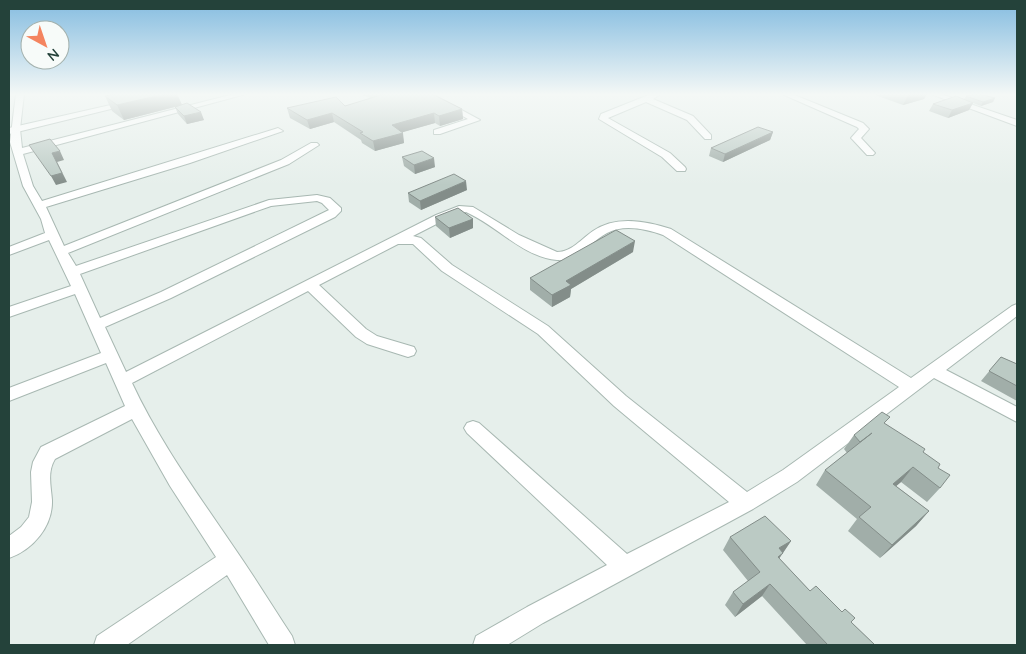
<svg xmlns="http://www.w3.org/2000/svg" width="1026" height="654" font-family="Quicksand,sans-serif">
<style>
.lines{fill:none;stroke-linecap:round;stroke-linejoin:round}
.minor-casing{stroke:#a8b8b2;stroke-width:2}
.tertiary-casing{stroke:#a8b8b2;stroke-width:2}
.minor{fill:#fff;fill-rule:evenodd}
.tertiary{fill:#fff;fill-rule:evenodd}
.wall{fill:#a1aea9}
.shaded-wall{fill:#838d89}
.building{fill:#bbcac4;stroke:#838d89}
</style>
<rect width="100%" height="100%" fill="#e6efeb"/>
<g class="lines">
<defs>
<path id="minor" d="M16,94h8l-4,35 2,19 212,-54h12l-223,60 10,32 9,15 233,-72 3,-1 5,3 -93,32 -144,44 18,39 217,-86 30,-17h6l2,2 -30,19 -221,89 8,13 193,-66 48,-5 13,3 11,10v3l-6,6 -164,81 -66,29 21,45 310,-157 23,-9 14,1 46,28 38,17c15,0 24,-13 36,-21 23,-16 53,-10 78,-2l240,149 101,-72 5,-2v12l-71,54 71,37v15l-83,-44 -137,104 -44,27 -210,114 -36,22h-34l3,-9 51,-29 80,-42 -140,-132 -3,-5 3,-5 6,-2 6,2 148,131 102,-52 -115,-96 -76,-72 -96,-63 -29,-27h-15l-79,41 47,44 11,7 37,11 2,4 -2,4 -6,2 -41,-13 -11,-7 -48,-46 -176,92c27,58 65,110 101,163 21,30 39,60 59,90l3,9h-26l-42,-70 -100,70h-33l3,-9 119,-79 -46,-71 -38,-67 -77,40c-8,13 -4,27 -3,41 1,26 -19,50 -43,58v-22l12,-9 8,-10 3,-15 -1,-30 2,-10 8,-15 84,-41 -19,-43 -97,38v-13l92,-35 -26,-59 -66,23v-10l62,-21 -22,-46 -40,15v-8l36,-14 -4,-14 -18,-33 -13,-44zM317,201l5,2 7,7 -168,82 -61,26 -20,-44 191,-68zM466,212c30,13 57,45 91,48 21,2 33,-18 50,-27 17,-9 38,-4 56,2l236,152 -116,83 -36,22 -121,-96 -78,-70 -96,-61 -31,-27 -8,-2 41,-21z
M423,94h9l48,26 -40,14h-6v-4l34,-11z
M651,94h10l-8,5 40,17 18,19v4h-6l-18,-19 -41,-18 -38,16 62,35 15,14 1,2 -1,2h-8l-15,-14 -63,-38 2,-5z
M782,94h10l71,29 6,6 -8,9 14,15 -2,2h-6l-14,-15 -2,-2 8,-9 -2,-2z
M931,94h10l76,26v6z"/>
<path id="tertiary" d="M159,94h13l-163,40v-6z"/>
</defs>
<!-- minor casing -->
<use href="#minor" class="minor-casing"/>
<!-- tertiary casing -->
<use href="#tertiary" class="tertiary-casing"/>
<!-- minor -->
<use href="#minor" class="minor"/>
<!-- tertiary -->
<use href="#tertiary" class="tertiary"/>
</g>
<!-- wall -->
<path class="wall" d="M177,94l5,11 22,15 -17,4 -9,-10 -3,-7 -51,13 -12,-9 -7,-15z
M359,94h73l30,15 1,10 -23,7 -5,-3 -33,9 2,11 -29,8 -13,-8 -1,-3 -27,-18 -24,7 -20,-11 -3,-10 58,-2 26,-8z
M876,94h51l-3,5 -21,6 -28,-10z
M966,96l29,2 -2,4 -12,4 -8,-3 -4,7 -21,8 -19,-7 4,-7 31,-5z
M773,132l-3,8 -47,22 -14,-6 2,-8z
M402,157l33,10 -20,7 -11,-8z
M467,190l-46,20 -12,-8 -1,-9z
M435,217l38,2v9l-23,10 -14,-12z
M633,252l-62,37 -1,8 -18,10 -22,-17v-12z
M1001,357l16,7v37l-36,-20z
M886,424l37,28 15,16 2,20 -13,14 -26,-20 -5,4 33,25 -13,15 -36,32 -32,-27 9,-12 -41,-34 9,-15 22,-17 -3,-4 10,-14z
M730,537l61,4 -12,17 31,33 41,31 24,23h-68l-45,-49 -27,21 -10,-12 8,-13 15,-11 -25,-31z"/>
<!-- shaded-wall -->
<path class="shaded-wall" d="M165,94h12l5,11 -58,15 -7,-15z
M913,94h14l-3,5 -21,6 5,-10z
M995,98l-2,4 -12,4 2,-4z
M973,103l-4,7 -21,8 4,-8z
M462,109l1,10 -23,7 -1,-10z
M201,112l3,8 -17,4 -3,-8z
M332,113l2,9 -24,7 -3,-9z
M434,113l1,10 -42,12 -1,-10z
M773,132l-3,8 -47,22 2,-8z
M403,133l1,10 -29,8 -2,-10z
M60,151l4,9 -7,2 10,20 -11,3 -5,-9 1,-23z
M434,158l1,9 -20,7 -1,-9z
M466,181l1,9 -46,20 -1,-9z
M473,219v9l-23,10 -1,-10z
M635,241l-2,11 -62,37 -1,8 -18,10v-12l14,-14z
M913,467l-12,15 -19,16 11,-14z
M929,511l-13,15 -36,32 12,-13z
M791,541l-8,12 -9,13 5,-18z
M770,584l-8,12 -27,21 8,-13z"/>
<!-- building -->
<path class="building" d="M115,94h50l-48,11 -12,-9z
M381,94h51l30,15 -23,7 -5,-3 -42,12 11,8 -30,8 -13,-8 3,-1 -31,-19 -25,7 -20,-12 49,-11 9,9 39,-12z
M975,94h4l16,4 -12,4 -17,-6z
M956,96l17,7 -21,7 -19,-6z
M187,103l14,9 -17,4 -9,-9z
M758,127l15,5 -48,22 -14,-6z
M50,139l10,12 -8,2 10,20 -11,3 -22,-31z
M422,151l12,7 -20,7 -12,-8z
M454,174l12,7 -46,20 -12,-8z
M458,208l15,11 -24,9 -14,-11z
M616,230l19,11 -69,40 5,4 -19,10 -22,-17z
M1001,357l16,7v22l-28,-15z
M882,412l8,5 -6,6 41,26 -2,3 17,12 -2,4 12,7 -10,13 -27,-21 -20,17 36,27 -37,34 -33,-28 12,-10 -46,-37 47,-37 -12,9 -6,-7z
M765,516l26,25 -12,7 4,5 -5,4 32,34 6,-5 26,26 3,-3 10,9 -4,4 24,23h-47l-58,-61 -27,20 -10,-12 27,-20 -30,-35z"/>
<!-- sky -->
<linearGradient id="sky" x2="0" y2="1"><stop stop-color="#84bce0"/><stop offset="0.51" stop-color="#f4f8f6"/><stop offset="1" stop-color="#f4f8f6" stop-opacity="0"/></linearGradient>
<rect width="1026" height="185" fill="url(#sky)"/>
<!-- border -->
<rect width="1026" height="654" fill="none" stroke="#24423a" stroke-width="20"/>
<!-- north arrow -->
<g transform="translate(45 45) rotate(140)"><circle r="24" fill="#f7fbf9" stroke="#a3b1ad"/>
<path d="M0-4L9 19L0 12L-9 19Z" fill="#f4845f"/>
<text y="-8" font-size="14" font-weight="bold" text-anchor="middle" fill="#24423a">N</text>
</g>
</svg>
